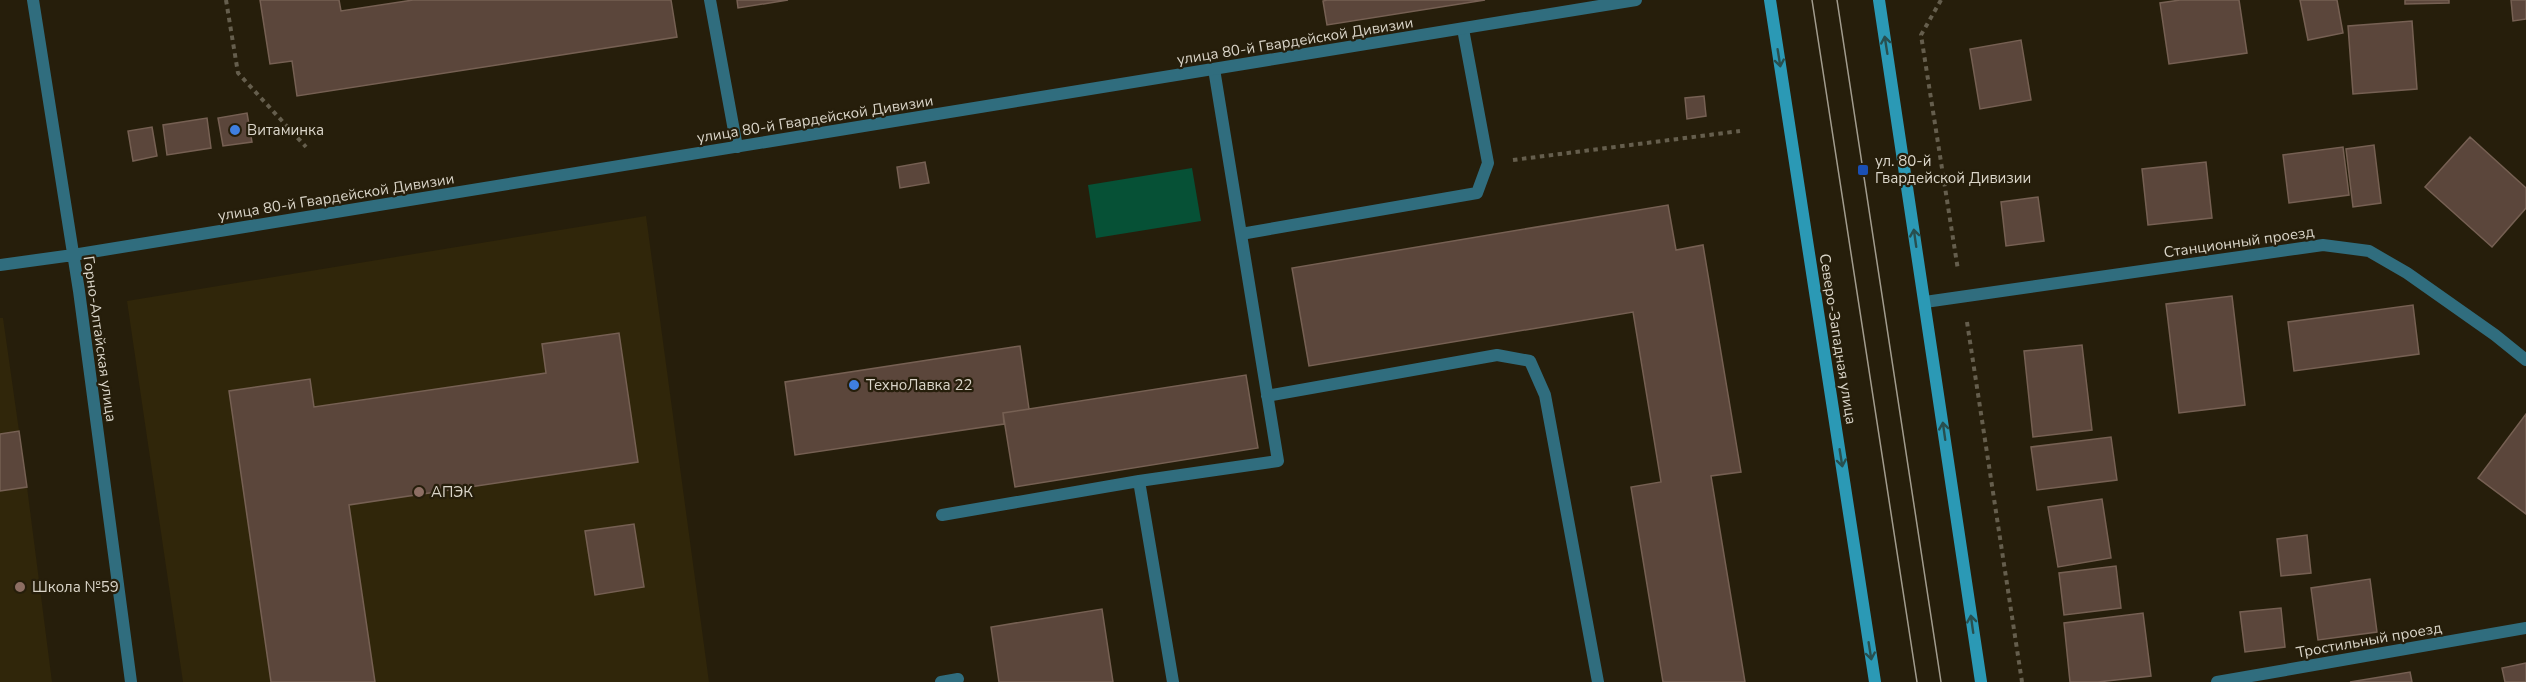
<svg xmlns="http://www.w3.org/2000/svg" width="2526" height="682" font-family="'Nunito Sans',sans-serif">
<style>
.built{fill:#30260a}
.green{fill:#065136}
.building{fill:#5b463b;stroke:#766053;stroke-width:1.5}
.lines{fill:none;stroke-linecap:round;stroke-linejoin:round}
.path{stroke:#655e4d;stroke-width:4;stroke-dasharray:4.5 4.5;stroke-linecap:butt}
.lane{stroke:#306d7e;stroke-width:12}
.street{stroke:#306d7e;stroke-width:12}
.secondary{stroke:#2b99b5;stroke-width:12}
.tram{stroke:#a29c8e;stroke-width:1.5}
.oneway{stroke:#284f4f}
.shop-dot{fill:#3f7fe0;stroke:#261e0b;stroke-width:2}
.transit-dot{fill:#1a4fb4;stroke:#261e0b;stroke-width:2}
.education-dot{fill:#8d6e63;stroke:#261e0b;stroke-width:2}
.labels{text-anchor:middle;stroke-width:4.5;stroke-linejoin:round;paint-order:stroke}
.street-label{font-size:15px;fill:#dad5c9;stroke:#261e0b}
.poi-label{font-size:15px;fill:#dad5c9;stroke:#261e0b;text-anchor:start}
</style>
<rect width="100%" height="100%" fill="#261e0b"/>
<!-- built -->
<path class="built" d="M646,216l63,466h-526l-56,-381z
M0,318h3l24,169 25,195h-52z"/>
<!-- green -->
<path class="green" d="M1192,168l9,53 -105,17 -8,-53z"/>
<!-- building -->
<path class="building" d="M260,0h79l2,11 72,-11h258l6,37 -380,59 -5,-35 -22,3z
M737,0h51l-50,8z
M1327,0h158l-158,25 -4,-24z
M2180,0h59l8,53 -78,11 -9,-61z
M2300,0h37l6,33 -35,7z
M2405,0h44v3l-44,1z
M2511,0h15v19l-13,2z
M2412,21l5,68 -64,5 -5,-68z
M2021,40l10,60 -51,9 -10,-60z
M1704,96l2,20 -19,3 -2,-21z
M247,113l5,29 -29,4 -5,-28z
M207,118l4,30 -44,7 -4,-30z
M152,127l5,29 -24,5 -5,-30z
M2470,137l56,51v20l-34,39 -67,-60z
M2374,145l7,58 -28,4 -7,-58z
M2343,147l6,48 -60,8 -6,-48z
M925,162l4,21 -29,5 -3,-21z
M2206,162l6,56 -64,7 -6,-56z
M2038,197l6,44 -38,5 -5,-44z
M1668,205l8,45 27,-5 38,227 -30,4 34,206h-82l-32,-195 30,-5 -28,-170 -324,54 -17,-98z
M2232,296l13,109 -66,8 -13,-109z
M2413,305l6,49 -125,17 -6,-49z
M619,333l19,129 -289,43 26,177h-104l-42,-291 81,-12 4,28 232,-34 -4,-29z
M2082,345l10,85 -59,7 -9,-86z
M1020,346l9,63 -26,4 1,11 -209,31 -10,-73z
M1246,375l12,73 -243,39 -12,-74z
M2526,414v100l-48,-36z
M19,431l8,56 -27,4v-57z
M2111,437l6,43 -80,10 -6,-43z
M2102,499l9,59 -53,9 -10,-60z
M634,524l10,63 -49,8 -10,-64z
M2307,535l4,38 -30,3 -4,-37z
M2116,566l5,42 -57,7 -5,-42z
M2370,579l7,53 -59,8 -7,-52z
M2281,608l4,39 -40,5 -5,-40z
M1102,609l11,73h-114l-8,-55z
M2143,613l8,63 -53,6h-28l-6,-59z
M2526,663v19h-21l-3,-14z
M2410,672l2,10h-62z"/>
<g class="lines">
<!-- path -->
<path class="path" d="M226,0l12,73 68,74
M1941,0l-20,35 37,235
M1513,160l227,-29
M1967,322l55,360"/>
<!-- lane -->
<path class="lane" d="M710,0l27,147
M1241,234l236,-41 11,-30 -25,-134
M1267,396l230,-41 33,6 15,34 53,287
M1139,481l34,201
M942,515l197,-34 139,-20 -64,-392
M941,682l17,-3"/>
<!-- street -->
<path class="street" d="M33,0l46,291 52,391
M0,265l73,-10 1563,-255
M1925,302l398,-57 46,6 38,22 88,62 31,25
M2217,682l309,-54"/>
<!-- secondary -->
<path class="secondary" d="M1770,0l105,682
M1879,0l102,682"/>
<!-- tram -->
<path class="tram" d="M1812,0l105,682
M1837,0l104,682"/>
</g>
<!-- one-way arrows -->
<defs><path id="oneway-shaft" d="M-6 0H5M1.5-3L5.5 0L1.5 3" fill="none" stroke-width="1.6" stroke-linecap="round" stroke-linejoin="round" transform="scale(1.5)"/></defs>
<g class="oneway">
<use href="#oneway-shaft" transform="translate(1886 45) rotate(-99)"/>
<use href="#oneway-shaft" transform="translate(1779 58) rotate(81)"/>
<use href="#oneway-shaft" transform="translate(1915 238) rotate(-98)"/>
<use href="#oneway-shaft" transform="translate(1944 431) rotate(-98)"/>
<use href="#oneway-shaft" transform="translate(1841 458) rotate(81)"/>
<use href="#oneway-shaft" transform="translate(1972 624) rotate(-98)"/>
<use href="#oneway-shaft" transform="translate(1870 651) rotate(81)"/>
</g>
<!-- markers -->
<g class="shop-dot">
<circle cx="235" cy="130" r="6"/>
<circle cx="854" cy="385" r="6"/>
</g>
<rect class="transit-dot" x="1857" y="164" width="12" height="12" rx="3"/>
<g class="education-dot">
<circle cx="419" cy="492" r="6"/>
<circle cx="20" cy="587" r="6"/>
</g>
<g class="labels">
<!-- street labels -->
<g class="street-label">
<text transform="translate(1295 41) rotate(-9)" y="5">улица 80-й Гвардейской Дивизии</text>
<text transform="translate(815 119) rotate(-9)" y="5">улица 80-й Гвардейской Дивизии</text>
<text transform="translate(336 197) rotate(-9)" y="5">улица 80-й Гвардейской Дивизии</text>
<text transform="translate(2239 242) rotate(-8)" y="5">Станционный проезд</text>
<text transform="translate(100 339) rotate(82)" y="5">Горно-Алтайская улица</text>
<text transform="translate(1838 339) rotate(81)" y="5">Северо-Западная улица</text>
<text transform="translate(2369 640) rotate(-10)" y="5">Тростильный проезд</text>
</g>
<!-- poi labels -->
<g class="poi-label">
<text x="247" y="135">Витаминка</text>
<text x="1875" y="166">ул. 80-й<tspan x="1875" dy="17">Гвардейской Дивизии</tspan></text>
<text x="866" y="390">ТехноЛавка 22</text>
<text x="431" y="497">АПЭК</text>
<text x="32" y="592">Школа №59</text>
</g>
</g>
</svg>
